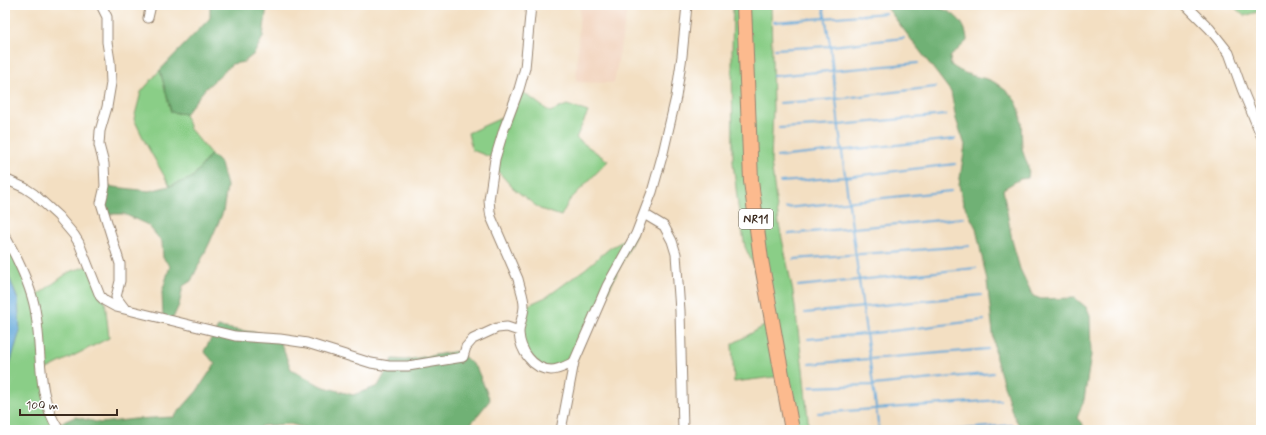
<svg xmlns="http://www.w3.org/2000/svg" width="1266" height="435" font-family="Mynerve,sans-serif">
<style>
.built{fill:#f2d4be}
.green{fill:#8ace87;stroke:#627c52}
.forest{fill:#6fb174;stroke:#556e49}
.water{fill:#64a8d9;stroke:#50697c}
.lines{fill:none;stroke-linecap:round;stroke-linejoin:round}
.stream{stroke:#64a8d9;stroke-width:2}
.minor-casing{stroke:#978470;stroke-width:11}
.highway-casing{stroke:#978470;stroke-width:16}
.minor{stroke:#fff;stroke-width:9}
.highway{stroke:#fcba8e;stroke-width:14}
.labels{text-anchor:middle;stroke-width:4;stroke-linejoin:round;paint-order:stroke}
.shield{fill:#fff;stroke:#766a62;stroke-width:1}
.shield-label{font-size:12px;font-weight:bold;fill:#3b2a1e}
</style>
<rect width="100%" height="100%" fill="#fff"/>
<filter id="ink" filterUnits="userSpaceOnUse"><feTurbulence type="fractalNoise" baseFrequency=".025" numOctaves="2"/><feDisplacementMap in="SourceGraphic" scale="8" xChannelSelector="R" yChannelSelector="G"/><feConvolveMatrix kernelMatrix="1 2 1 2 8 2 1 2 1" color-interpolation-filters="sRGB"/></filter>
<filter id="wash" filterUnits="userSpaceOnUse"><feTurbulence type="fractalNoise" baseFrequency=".012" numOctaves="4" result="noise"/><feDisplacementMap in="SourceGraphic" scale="16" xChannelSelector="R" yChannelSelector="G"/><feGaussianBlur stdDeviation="0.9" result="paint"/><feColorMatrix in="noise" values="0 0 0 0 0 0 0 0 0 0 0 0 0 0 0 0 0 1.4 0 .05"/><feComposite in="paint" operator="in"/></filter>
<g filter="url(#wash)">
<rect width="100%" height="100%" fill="#f3dfc2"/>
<!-- built -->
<path class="built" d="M580,5h48l-14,78 -38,-1z"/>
<!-- green -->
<path class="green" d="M733,5h38l2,104 -2,53 8,62 14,68 10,77 6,61h-17l-10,-54 -48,6 -2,-38 34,-19 -12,-59 -9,-19 -7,-41 -5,-44 -1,-108z
M1232,5h29v6l-17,5z
M160,70l11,42 14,2 5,15 21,25 -19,24 -22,8 -24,-42 -12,-25 7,-27z
M519,89l31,23 17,-7 21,7 -12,26 32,23 -39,40 -8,15 -21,-7 -27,-21 -19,-21 1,-8 -23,-9 -4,-17 40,-18z
M636,234l-62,128 -31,6 -22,-23 3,-38 24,-11 37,-27 25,-21z
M5,236l27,63 37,-27 19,-6 17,35 4,37 -68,34 15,53 -7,5h-44v-58l5,-8 8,-64 -13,-33z"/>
<!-- forest -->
<path class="forest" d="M210,5h57l-4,32 -9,17 -10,8 -12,2 -27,25 -20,25 -14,-2 -11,-42 50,-52z
M885,5h34c5,4 12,1 19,3 16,3 29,16 29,33l-17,16 1,8c12,9 22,11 36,14 6,2 9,4 14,8 25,17 19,33 21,59 1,13 9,18 6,32l-8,1 -17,10 9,51 8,29 13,27 8,3 34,-1 12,10 3,7 1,40 -7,45 -7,18 6,7v5h-61l-9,-15 -17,-56 -9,-78 -11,-53 -13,-25 -4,-18 6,-40 -9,-26 -5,-27z
M211,154l10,10 6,22 -4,26 -13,30 -19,39 -8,5 -4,19 -6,13 -10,-1 -1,-25 8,-26 -7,-8 -1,-16 -14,-17 -24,-11h-20l1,-28 44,5 21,-5 22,-8z
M218,327l60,9 13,33 30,17 32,9 25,-9 15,-27 13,1 53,-9 18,18 13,31 -21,26v4h-156l-23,-6 -29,2 -3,4h-209l7,-5 19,-8 26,6 34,-4 39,-2 23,-26 18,-27 -11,-13z"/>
<!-- water -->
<path class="water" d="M5,267l13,33 2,31 -10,33 -5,8z"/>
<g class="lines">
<!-- stream -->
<path class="stream" d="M823,5l7,39 10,93 39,293
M774,22l112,-9
M775,49l56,-3 73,-8
M773,76l145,-13
M780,103l56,-4 99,-12
M779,128l60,-3 107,-10
M777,157l178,-18
M780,182l65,-5 110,-13
M786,208l165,-17
M789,234l174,-16
M794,259l175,-13
M798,286l178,-18
M805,313l176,-18
M808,339l58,-5 118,-14
M809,364l179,-15
M810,387l63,-2 120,-12
M818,413l182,-13
M952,430l60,-5"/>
</g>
</g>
<g filter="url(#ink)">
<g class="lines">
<defs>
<path id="minor" d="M101,5l6,12v25l3,19 1,22 -4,24 -7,24 -1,14 5,19 1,22 -4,17 19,61v17l-4,16 9,12
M531,5l-6,63 -6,21 -15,40 -9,30 -6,41 1,11 1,6 27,62c2,9 6,18 6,27 0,9 -5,18 -5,27 1,17 13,36 32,37 8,0 16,-5 23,-8
M1186,5l24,24 19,24 13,36 19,46
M148,18l3,-13
M5,179l20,9 9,6 24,22 16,19 5,8 21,53 5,5 11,6 119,29 45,3 27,4 64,20 18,3h19l55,-9 3,-10 7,-8 24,-11 10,-1 12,4
M644,214l20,12 8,15 4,13 4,57 3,119
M5,236c11,20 26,51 30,73 8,40 0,86 24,121
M561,430l13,-68 33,-76 29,-52 16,-42 11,-39 13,-56 6,-41 5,-51"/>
<path id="highway" d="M744,5l7,176 10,79 31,170"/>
</defs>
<!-- minor casing -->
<use href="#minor" class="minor-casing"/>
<!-- highway casing -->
<use href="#highway" class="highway-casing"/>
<!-- minor -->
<use href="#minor" class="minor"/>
<!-- highway -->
<use href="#highway" class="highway"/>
</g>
</g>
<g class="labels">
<!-- shield labels -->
<rect class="shield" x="739" y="209" width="34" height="20" rx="3"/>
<g class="shield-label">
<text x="756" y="223">NR11</text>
</g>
</g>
<!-- margin -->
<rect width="1266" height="435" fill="none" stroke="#fff" stroke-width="20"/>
<!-- scale -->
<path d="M20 409v6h97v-6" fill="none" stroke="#3b2a1e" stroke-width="2"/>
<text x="26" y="409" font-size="12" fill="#3b2a1e" stroke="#ffffff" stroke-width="3" paint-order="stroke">100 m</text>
</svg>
